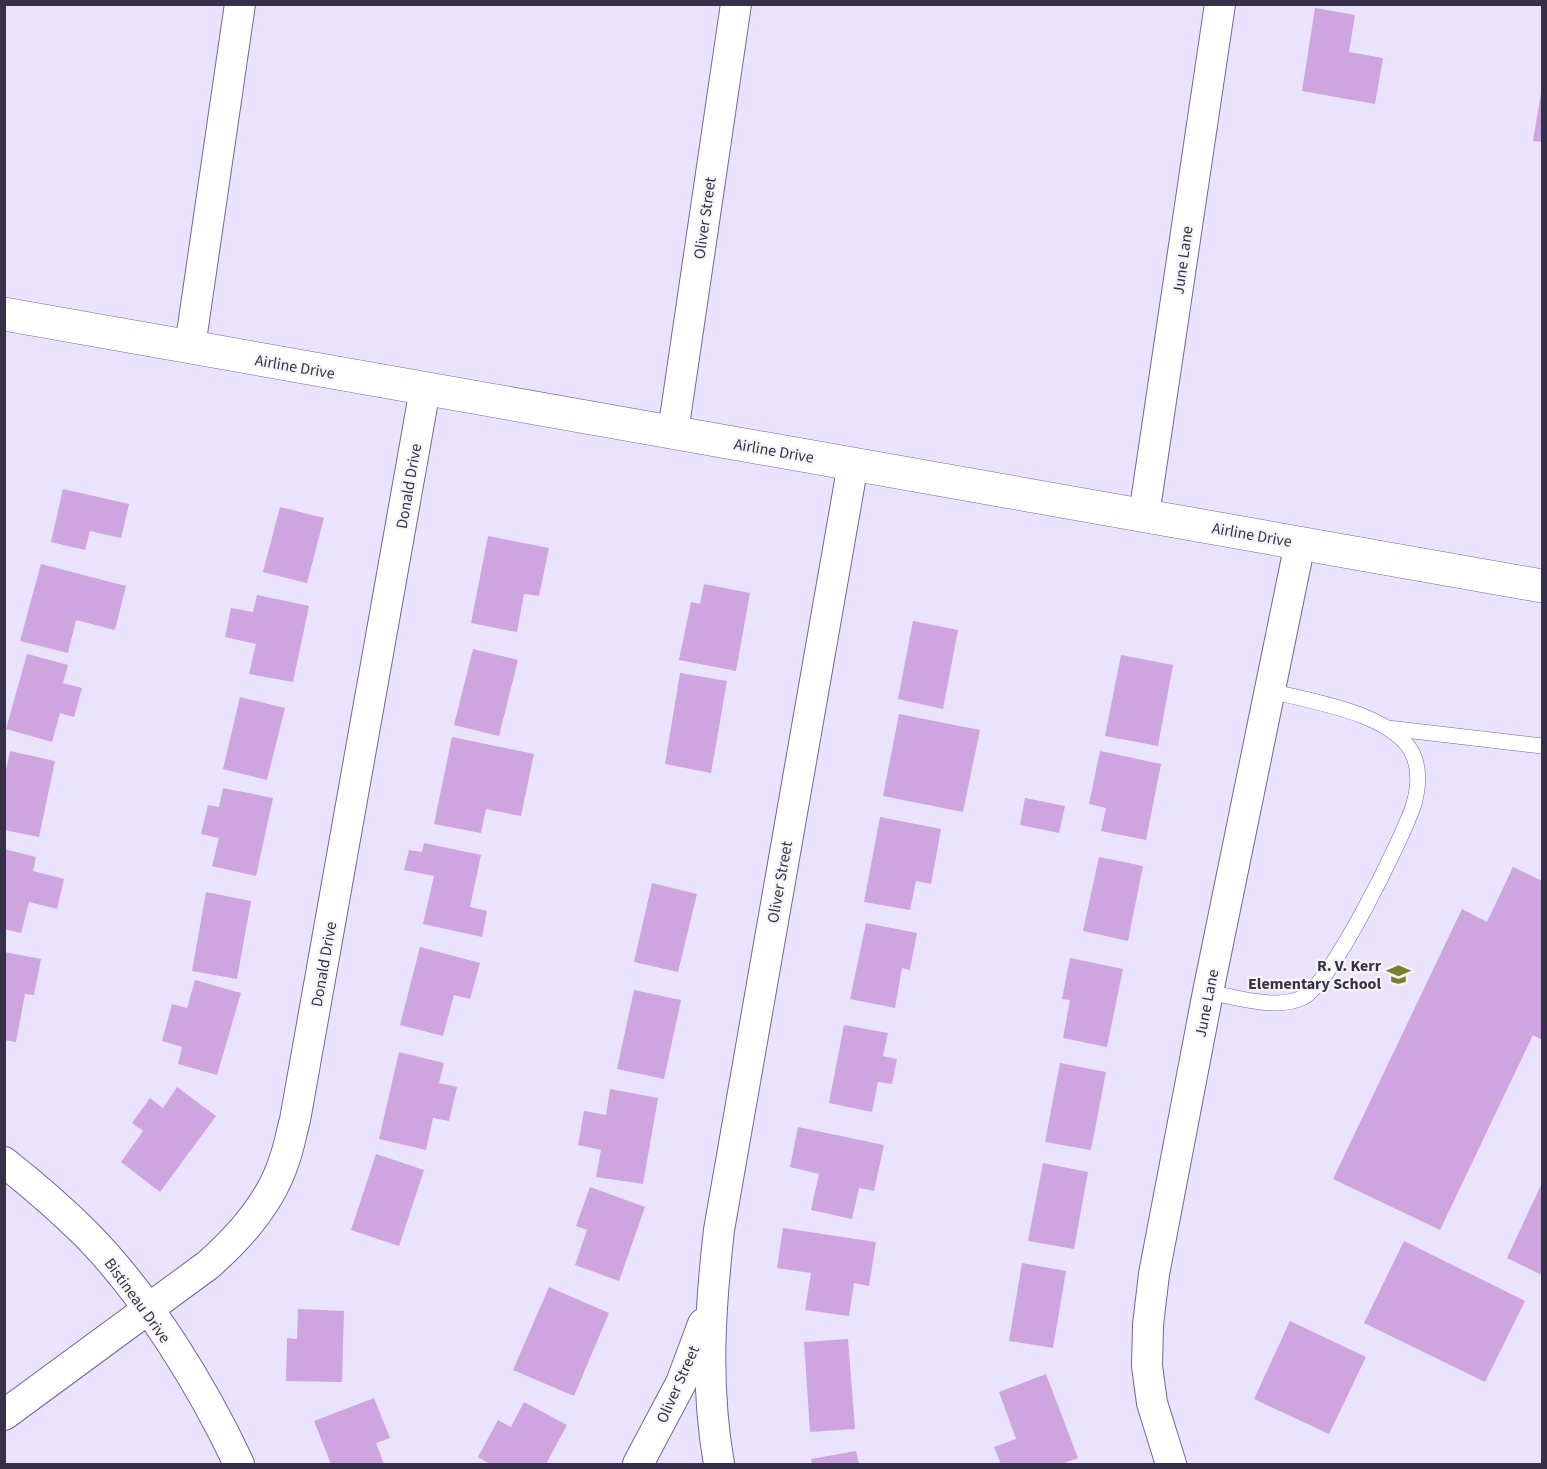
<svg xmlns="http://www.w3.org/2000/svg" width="1547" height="1469" font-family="'Source Sans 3',sans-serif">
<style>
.building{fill:#cea5de}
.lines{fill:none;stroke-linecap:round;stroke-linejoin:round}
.lane-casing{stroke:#75649f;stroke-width:16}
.street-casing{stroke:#75649f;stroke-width:32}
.secondary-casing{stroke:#75649f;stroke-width:34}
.lane{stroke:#fff;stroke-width:15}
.street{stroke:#fff;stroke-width:30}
.secondary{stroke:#fff;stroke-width:33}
.labels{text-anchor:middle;stroke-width:4.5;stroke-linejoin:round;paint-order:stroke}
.street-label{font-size:16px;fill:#37304a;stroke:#f5f5f5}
.poi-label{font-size:16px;font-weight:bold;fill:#37304a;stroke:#f5f5f5;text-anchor:end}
</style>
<rect width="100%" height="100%" fill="#e9e3fe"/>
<!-- building -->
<path class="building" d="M1315,8l40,7 -6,37 34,6 -8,46 -73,-13z
M1541,93h1v49l-9,-1z
M63,489l66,15 -8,34 -31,-7 -5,19 -34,-8z
M280,507l44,11 -17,65 -44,-11z
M488,536l61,12 -10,48 -15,-2 -7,38 -46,-9z
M41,564l85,22 -11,44 -39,-10 -8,33 -48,-12z
M704,584l46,9 -14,78 -57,-11 12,-58 9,2z
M257,595l52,11 -16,76 -44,-8 7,-30 -31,-7 6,-29 22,4z
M913,621l45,9 -15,79 -45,-10z
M473,649l45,11 -19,76 -45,-11z
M27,654l41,11 -5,18 19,5 -8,29 -14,-4 -8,29 -46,-13z
M1121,655l52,10 -15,81 -53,-10z
M680,673l47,8 -16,92 -46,-9z
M240,697l45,11 -18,72 -44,-11z
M899,714l81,16 -17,82 -80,-16z
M452,737l82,17 -13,62 -35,-7 -5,24 -47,-9z
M10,751l45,10 -16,76 -35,-7v-51z
M1100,751l61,13 -15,76 -45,-9 5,-23 -17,-4z
M223,788l50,10 -17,78 -44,-10 7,-28 -18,-4 7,-29 11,2z
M1025,798l40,8 -6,27 -39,-8z
M880,817l61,12 -10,55 -15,-3 -6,29 -46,-8z
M424,843l57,12 -11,52 17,4 -5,26 -59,-13 11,-48 -30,-6 5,-20 13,2z
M4,849l32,8 -3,14 31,8 -7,30 -28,-7 -8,31 -17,-4z
M1099,857l44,9 -15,75 -45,-10z
M1513,867l29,14v159l-9,-5 -93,195 -107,-51 129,-270 25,13z
M652,883l45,11 -19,78 -44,-10z
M206,892l45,9 -14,78 -45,-8z
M866,923l51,10 -7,37 -8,-2 -7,40 -45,-9z
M420,947l60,16 -10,36 -16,-4 -11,41 -43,-11z
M4,952l37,7 -7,36 -9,-1 -9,48 -12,-2z
M1070,958l53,11 -16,78 -44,-9 7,-38 -8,-1z
M195,980l46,13 -24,82 -39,-11 4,-17 -20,-6 10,-37 15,4z
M634,990l47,10 -17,79 -47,-10z
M844,1025l44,8 -5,23 14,3 -5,25 -14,-2 -6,30 -43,-9z
M399,1052l45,11 -5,20 18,4 -8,34 -16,-3 -7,32 -47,-11z
M1060,1063l46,9 -15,78 -46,-8z
M177,1087l39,29 -56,76 -39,-30 22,-31 -11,-8 18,-25 13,10z
M610,1089l48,9 -15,86 -47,-7 5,-27 -23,-5 6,-34 22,4z
M798,1127l86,18 -10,46 -15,-3 -7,31 -41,-9 8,-36 -29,-7z
M376,1154l48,16 -25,76 -48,-16z
M1043,1163l45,9 -14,77 -46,-8z
M1542,1183v92l-35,-17z
M590,1187l55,20 -26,74 -44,-16 12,-35 -11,-4z
M783,1228l93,14 -7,44 -15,-3 -5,33 -44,-6 6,-37 -34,-5z
M1404,1241l121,60 -40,81 -121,-59z
M1022,1263l44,8 -13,77 -44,-7z
M549,1287l60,26 -35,83 -61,-26z
M298,1309l46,2 -2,71 -56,-1 1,-43 10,1z
M1290,1321l76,36 -37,77 -75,-35z
M848,1339l7,90 -45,3 -6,-90z
M1046,1374l32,84 -17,6h-60l-7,-17 22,-8 -17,-47z
M374,1398l16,40 -14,5 8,21h-53l-17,-43z
M524,1402l43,23 -21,39h-56l-12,-7 20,-37 13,7z
M856,1451l3,13h-47l-1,-5z"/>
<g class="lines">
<defs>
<path id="lane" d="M1388,728l154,18
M1208,992c28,5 66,18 94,6 29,-13 99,-157 111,-191 5,-15 7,-35 1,-50 -16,-43 -104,-56 -144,-66"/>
<path id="street" d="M190,347l50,-343
M673,432l63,-428
M1144,515l76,-511
M4,1162c29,23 57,47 83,73 60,61 116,152 152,229
M4,1415l204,-150c32,-28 63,-63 76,-104 5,-13 7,-27 11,-41l130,-731
M638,1464l43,-81 22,-59
M719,1464c-14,-80 -9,-154 0,-234l134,-766
M1171,1464l-19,-61 -5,-37 1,-41 6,-51 54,-282 92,-449"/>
<path id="secondary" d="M4,314l1538,272"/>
</defs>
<!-- lane casing -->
<use href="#lane" class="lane-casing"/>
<!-- street casing -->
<use href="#street" class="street-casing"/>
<!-- secondary casing -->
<use href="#secondary" class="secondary-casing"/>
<!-- lane -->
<use href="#lane" class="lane"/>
<!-- street -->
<use href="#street" class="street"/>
<!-- secondary -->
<use href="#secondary" class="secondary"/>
</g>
<!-- icons -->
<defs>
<symbol id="school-bare" viewBox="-9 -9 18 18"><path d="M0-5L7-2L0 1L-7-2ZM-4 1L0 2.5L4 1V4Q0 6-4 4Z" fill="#76812d" stroke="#f5f5f5" stroke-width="2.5" paint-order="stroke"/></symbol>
</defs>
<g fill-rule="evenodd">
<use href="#school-bare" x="1382" y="958" width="33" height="33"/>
</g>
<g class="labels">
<!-- street labels -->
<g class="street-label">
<text transform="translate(704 218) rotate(-82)" y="6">Oliver Street</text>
<text transform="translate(1182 260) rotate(-82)" y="6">June Lane</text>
<text transform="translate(295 366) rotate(10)" y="6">Airline Drive</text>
<text transform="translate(774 450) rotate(10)" y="6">Airline Drive</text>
<text transform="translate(408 486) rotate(-80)" y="6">Donald Drive</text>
<text transform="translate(1252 534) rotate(10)" y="6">Airline Drive</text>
<text transform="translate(779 882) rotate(-80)" y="6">Oliver Street</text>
<text transform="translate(323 964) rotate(-80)" y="6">Donald Drive</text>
<text transform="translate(1206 1003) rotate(-79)" y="6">June Lane</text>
<text transform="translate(138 1300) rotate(54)" y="6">Bistineau Drive</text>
<text transform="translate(677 1384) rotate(-66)" y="6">Oliver Street</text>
</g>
<!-- poi labels -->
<g class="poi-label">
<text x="1381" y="971">R. V. Kerr<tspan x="1381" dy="18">Elementary School</tspan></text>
</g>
</g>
<!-- border -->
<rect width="1547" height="1469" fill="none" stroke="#37304a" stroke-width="12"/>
</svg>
